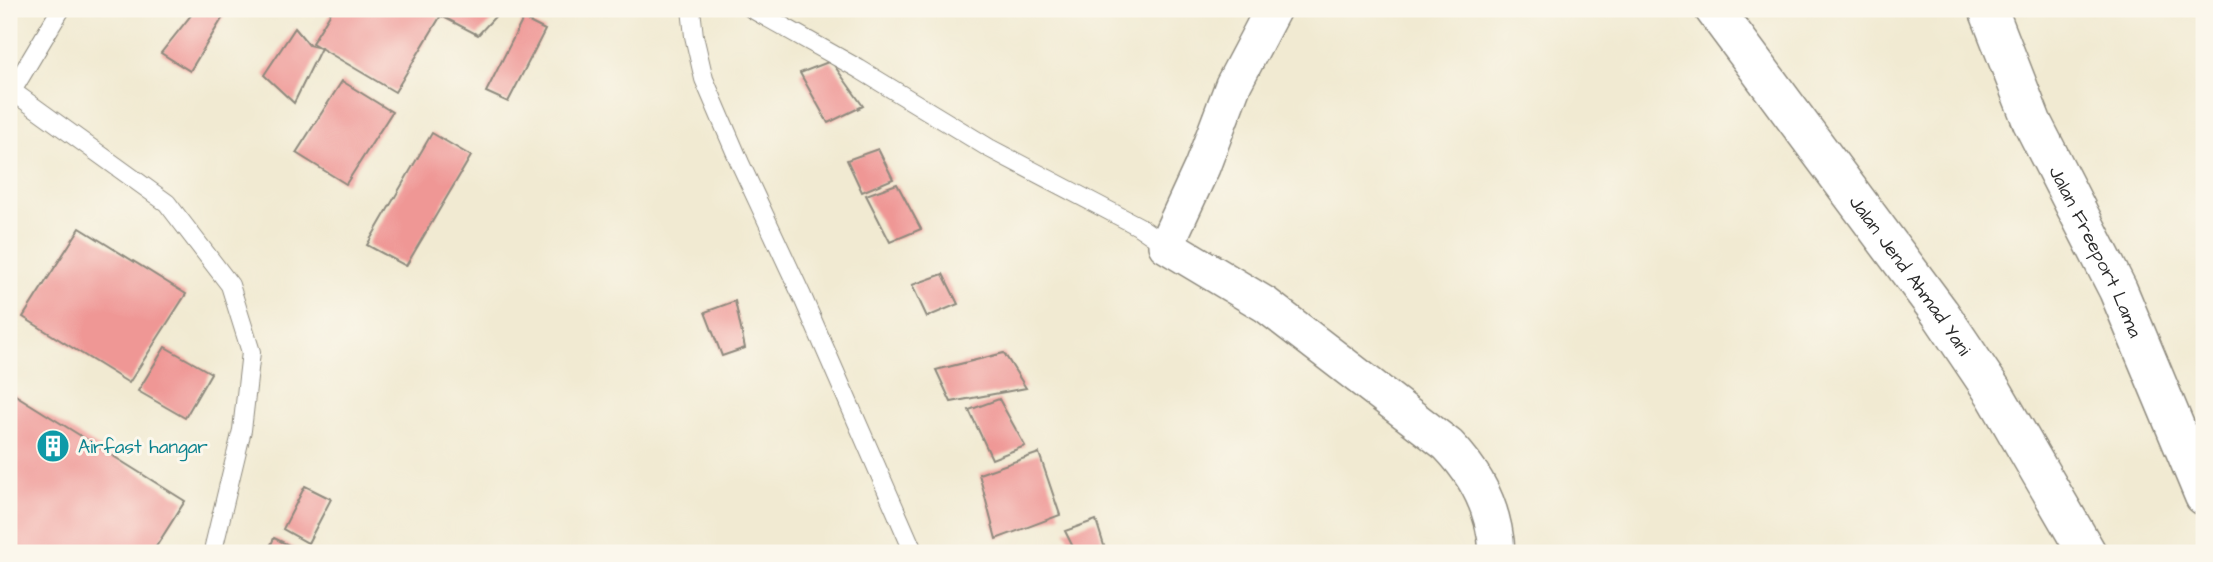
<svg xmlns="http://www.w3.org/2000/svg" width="2213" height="562" font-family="'Architects Daughter',sans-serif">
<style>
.building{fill:#ef9795}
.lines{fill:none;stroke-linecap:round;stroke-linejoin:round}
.lane-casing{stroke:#8e8a7e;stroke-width:20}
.street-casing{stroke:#8e8a7e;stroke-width:38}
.secondary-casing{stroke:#8e8a7e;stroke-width:41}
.lane{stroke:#fff;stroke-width:18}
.street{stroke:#fff;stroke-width:35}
.secondary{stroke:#fff;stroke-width:38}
.labels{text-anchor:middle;stroke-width:6;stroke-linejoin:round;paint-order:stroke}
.street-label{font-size:19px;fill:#2b2b2b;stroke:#fbf7ec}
.culture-label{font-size:19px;fill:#0d838f;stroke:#fbf7ec;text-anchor:start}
</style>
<rect width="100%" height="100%" fill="#fbf7ec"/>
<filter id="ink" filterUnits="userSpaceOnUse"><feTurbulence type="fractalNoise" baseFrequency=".0143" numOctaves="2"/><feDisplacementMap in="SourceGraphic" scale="14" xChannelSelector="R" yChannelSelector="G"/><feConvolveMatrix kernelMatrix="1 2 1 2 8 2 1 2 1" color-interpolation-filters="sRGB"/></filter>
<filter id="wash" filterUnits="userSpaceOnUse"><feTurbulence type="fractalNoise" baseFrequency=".00686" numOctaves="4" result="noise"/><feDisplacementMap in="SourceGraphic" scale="28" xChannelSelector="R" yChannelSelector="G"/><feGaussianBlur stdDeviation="1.57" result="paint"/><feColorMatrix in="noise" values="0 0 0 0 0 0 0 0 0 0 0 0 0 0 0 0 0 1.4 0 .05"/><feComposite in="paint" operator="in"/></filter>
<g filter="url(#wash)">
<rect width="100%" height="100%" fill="#f1ead2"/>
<g id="blocks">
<!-- building -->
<path class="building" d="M196,9h32l-38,62 -29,-18z
M333,9h93l14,8 -45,75 -83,-49z
M428,9h74l-24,26z
M523,19l22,11 -37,72 -22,-10z
M295,28l14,17 12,3 -27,55 -30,-28z
M831,61l32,45 -35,17 -28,-50z
M342,81l50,31 -46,72 -50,-31z
M432,133l39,23 -65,110 -39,-21z
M878,149l15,30 -31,13 -15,-32z
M897,184l24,45 -31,13 -24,-47z
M80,228l106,66 -57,89 -106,-66z
M943,274l15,30 -31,13 -15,-32z
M735,301l10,47 -23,8 -17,-44z
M165,347l46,26 -26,45 -47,-27z
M1004,353l22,35 -75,14 -15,-32z
M9,391l176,110 -33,52h-143z
M999,399l26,47 -33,13 -23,-49z
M1039,453l21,62 -64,24 -17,-65z
M305,486l26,13 -23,44 -25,-14z
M1096,520l9,29 -8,4h-21l-11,-22z
M274,538l31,15h-38z"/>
</g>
</g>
<g filter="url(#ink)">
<use href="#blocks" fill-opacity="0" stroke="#8e8a7e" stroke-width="2"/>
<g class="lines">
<defs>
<path id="lane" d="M691,9l3,27 10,43 36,84 62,133 112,257
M752,9l107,60 130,79 149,78 28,19
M12,91l155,112 63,82 21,67 -9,78 -28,116v7
M9,96l52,-87"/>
<path id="street" d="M1273,9l-40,76 -31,82 -36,78 100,60 182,140c29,30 47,65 49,108"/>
<g id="secondary">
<path id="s1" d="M1714,9l226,304 54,80 93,160"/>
<path id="s2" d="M1988,9l44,113 86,168 86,206"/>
</g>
</defs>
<!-- lane casing -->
<use href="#lane" class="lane-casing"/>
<!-- street casing -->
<use href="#street" class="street-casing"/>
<!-- secondary casing -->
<use href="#secondary" class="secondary-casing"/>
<!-- lane -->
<use href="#lane" class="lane"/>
<!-- street -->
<use href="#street" class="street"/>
<!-- secondary -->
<use href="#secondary" class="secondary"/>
</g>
</g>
<!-- icons -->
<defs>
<symbol id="building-disc" viewBox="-11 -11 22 22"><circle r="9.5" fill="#0f9aa8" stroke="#fbf7ec"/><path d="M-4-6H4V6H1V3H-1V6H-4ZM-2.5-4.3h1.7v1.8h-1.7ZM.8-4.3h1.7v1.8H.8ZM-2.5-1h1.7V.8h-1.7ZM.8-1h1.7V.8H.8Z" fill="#fff"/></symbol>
</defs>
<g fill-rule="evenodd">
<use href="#building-disc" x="34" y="427" width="38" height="38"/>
</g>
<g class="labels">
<!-- street labels -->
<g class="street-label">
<text dy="7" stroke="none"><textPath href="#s2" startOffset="266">Jalan Freeport Lama</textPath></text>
<text dy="7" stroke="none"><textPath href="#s1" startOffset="331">Jalan Jend Ahmad Yani</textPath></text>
</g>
<!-- culture labels -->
<g class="culture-label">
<text x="78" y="453">Airfast hangar</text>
</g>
</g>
<!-- margin -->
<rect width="2213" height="562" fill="none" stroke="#fbf7ec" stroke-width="35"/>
</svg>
